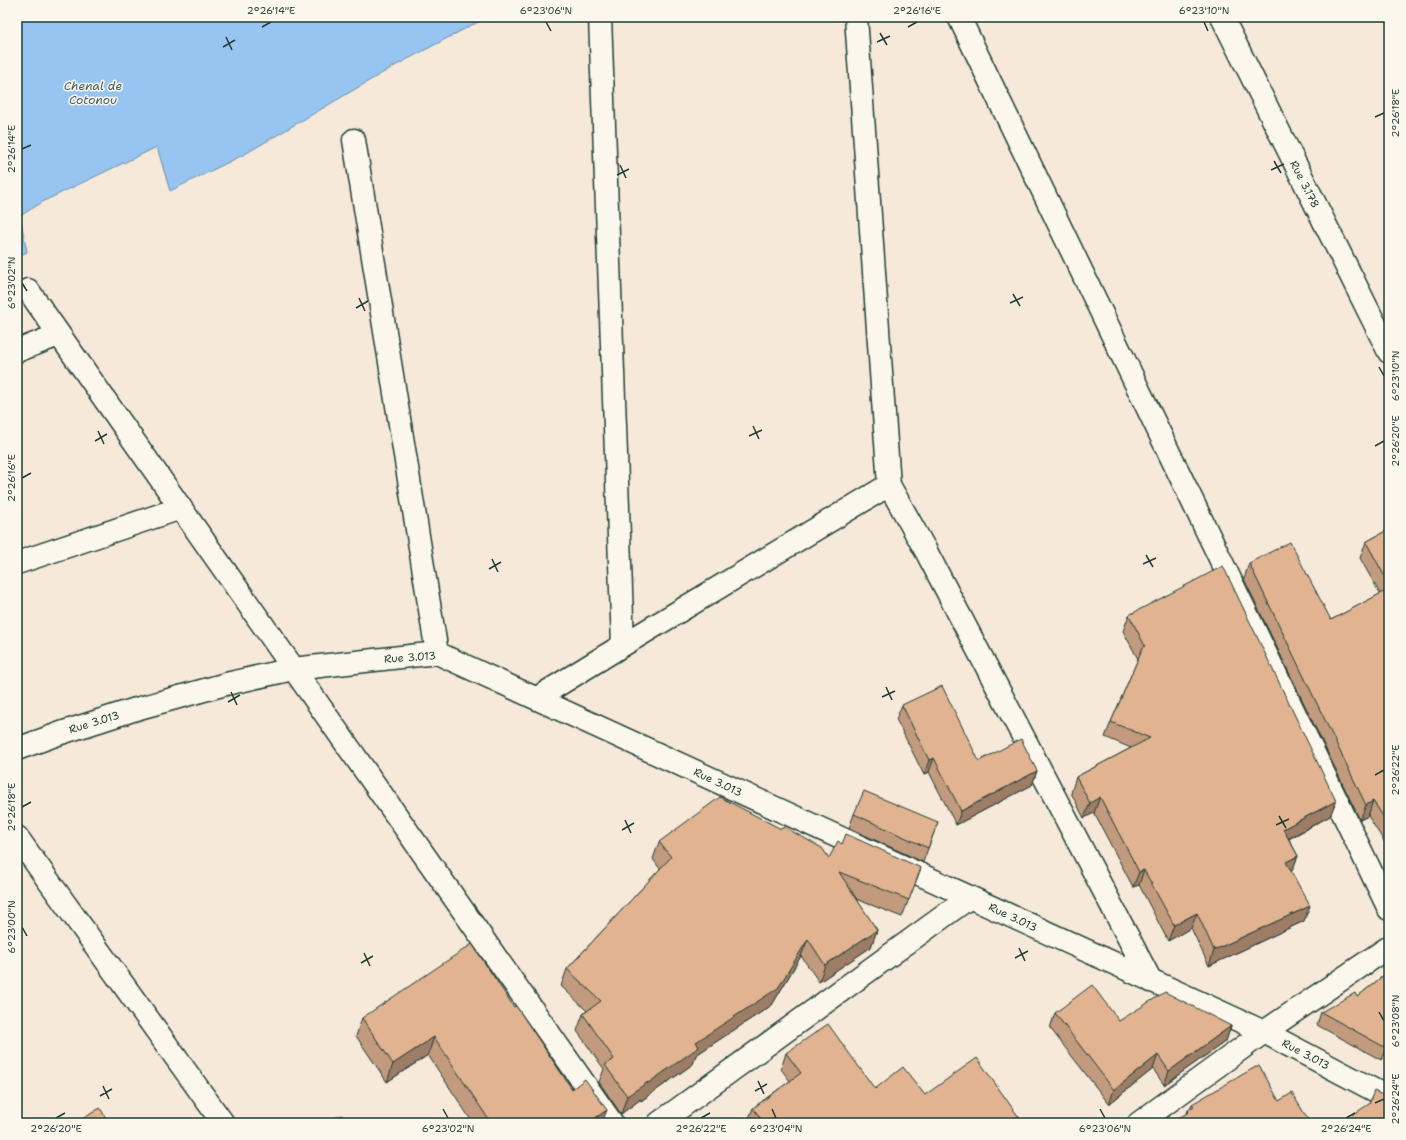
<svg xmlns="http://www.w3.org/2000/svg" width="1406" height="1140" font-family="'Shantell Sans',sans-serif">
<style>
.water{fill:#98c4f1;stroke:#688ea5}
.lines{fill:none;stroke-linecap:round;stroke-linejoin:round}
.minor-casing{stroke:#1f3d34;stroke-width:25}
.minor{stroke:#fbf7ec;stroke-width:22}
.wall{fill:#c29a7d;stroke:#1f3d34}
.shaded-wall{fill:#9e7d66;stroke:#1f3d34}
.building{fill:#e1b391;stroke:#1f3d34}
.ticks{fill:none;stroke:#1f3d34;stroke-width:1.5}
.labels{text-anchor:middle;stroke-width:3;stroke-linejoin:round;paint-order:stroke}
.street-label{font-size:11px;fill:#1f3d34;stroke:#fbf7ec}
.water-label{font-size:12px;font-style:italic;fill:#3d5f63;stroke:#fbf7ec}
.neatline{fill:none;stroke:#1f3d34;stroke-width:1.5}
.ticks-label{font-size:10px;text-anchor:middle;fill:#1f3d34}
</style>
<rect width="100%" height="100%" fill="#f6e9da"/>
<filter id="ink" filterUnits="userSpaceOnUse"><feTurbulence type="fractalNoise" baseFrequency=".025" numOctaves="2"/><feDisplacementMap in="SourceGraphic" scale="8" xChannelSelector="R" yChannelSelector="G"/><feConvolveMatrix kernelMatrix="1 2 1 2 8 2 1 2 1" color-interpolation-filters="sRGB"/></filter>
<g filter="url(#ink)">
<!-- water -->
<path class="water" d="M17,17h474l-19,8 -81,43 -146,86 -75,37 -13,-44 -111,53 -26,16 7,36 -10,5z"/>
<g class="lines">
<defs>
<path id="minor" d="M600,17l23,628
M856,17l33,468 37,66 225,430
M959,17l430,892
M1222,17l167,335
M354,140l83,513
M28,290l584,833
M17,351l41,-16
M17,563l164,-55
M537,698l86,-53 266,-160
M17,749l44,-16 75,-24 90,-25 67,-15 144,-16 827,379 125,66
M17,837l206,286
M659,1123l311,-226
M1139,1123l125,-91 125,-85"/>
</defs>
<!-- minor casing -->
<use href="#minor" class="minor-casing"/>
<!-- minor -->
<use href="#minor" class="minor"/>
</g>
<!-- wall -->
<path class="wall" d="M1389,529v320l-21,-33 -8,4 -116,-241 5,-16 82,57 49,-26 -20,-36 6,-16z
M1129,615l207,186 -6,15 -41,23 9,17 -6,15 -1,1 13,49 -95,45 -18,-38 -23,13 -29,-56 -6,2 -39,-74 -10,5 -13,-25 5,-16 55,-29 -26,-11 6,-15 27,-63 -15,-28z
M902,705l77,56 58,10 -5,14 -76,40 -27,-53 -5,3 -28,-56z
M854,814l84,8 -15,40 -74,-34z
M659,842l170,16 13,-14 79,24 -19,49 -46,-18 21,31 -6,17 -52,35 -18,-26 -29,49 -76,50 -3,9 -52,37v-2l-20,15 -22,-32 5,-13 -27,-38 6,-17 4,-3 -26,-25 6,-17 93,-100 -7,-10z
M1389,971v76l-8,13 -64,-35 4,-13 36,-15z
M514,1007l58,82 30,34h-129l-45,-68 -41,27 -31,-46 6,-18z
M1055,1013l64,8 112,5 -5,15 -62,44 -11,-16 -44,35 -59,-76z
M786,1053l89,36 50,6 98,28h-276l6,-15 37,-27 -9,-12z
M1279,1101l-92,12 1,-3 2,-2 2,-4z"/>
<!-- shaded-wall -->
<path class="shaded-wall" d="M934,758l-5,14 -5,3 5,-15z
M1389,761v13l-5,-10z
M1037,771l-5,14 -76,40 5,-14z
M1100,797l-6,16 -10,5 6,-15z
M1336,801l-6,15 -52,28 5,-15z
M1373,801l-5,15 -8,4 6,-15z
M1298,856l-6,15 -12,6 6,-15z
M1144,870l-5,15 -6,2 6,-15z
M1310,906l-6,15 -95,45 5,-16z
M1197,913l-6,15 -23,13 6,-16z
M877,930l-6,17 -52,35 6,-17z
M808,939l-7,17 -29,49 -76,50 -3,9 -52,37v-2l-20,15 6,-18 69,-54z
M1389,1009v9l-3,-7z
M1231,1026l-5,15 -62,44 5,-14z
M434,1037l-6,18 -41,27 6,-18z
M1389,1042v5l-8,13 5,-12z
M1158,1055l-5,14 -44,35 5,-14z
M607,1110l-5,13h-14z"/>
<!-- building -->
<path class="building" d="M1389,529v55l-23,-42z
M1290,542l41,78 58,-31v172l-5,3 5,10v51l-16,-24 -7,4 -117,-242z
M1223,566l113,235 -53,28 15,27 -12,6 24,44 -96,44 -17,-37 -23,12 -30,-55 -5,2 -39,-75 -10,6 -14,-26 74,-39 -39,-16 32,-75 2,-1 -16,-31z
M942,686l37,75 42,-22 16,32 -76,40 -27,-53 -5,2 -27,-55z
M864,791l74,31 -10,26 -74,-34z
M720,797l61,32 3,-2 38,21 7,10 9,-17 4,3 4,-10 75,34 -12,32 -70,-28 38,58 -52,35 -17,-26 -30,49 -82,54 3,5 -52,37 1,-2 -21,14 -22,-31 9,-6 -31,-45 18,-13 -34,-32 104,-112 -12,-15z
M472,944l42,63 2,-1 56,83 13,-10 22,31 -19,13h-97l-57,-86 -41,27 -31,-46z
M1389,971v38l-3,2 3,3v28l-3,6 -65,-36 34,-19 2,4z
M1092,985l27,36 46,-29 66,34 -62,45 -11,-16 -44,35 -59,-77z
M828,1024l47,65 28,-22 22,28 52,-37 46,65h-259l-11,-15 48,-35 -15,-20z
M1259,1065l20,36 13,-8 18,30h-140l19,-11 -1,-2 6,-4 -2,-2z
M1374,1091l15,7v25h-49l29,-19z
M100,1108l9,15h-32l7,-5z
M342,1115l3,8h-23z"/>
</g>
<!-- ticks -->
<path class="ticks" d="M546,22l5,9M1204,22l4,9M262,27l9,-5M908,27l9,-5M880,33l7,12M226,37l6,13M877,42l13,-6M223,47l12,-7M1375,117l9,-4M22,149l9,-4M1274,161l7,12M620,165l6,13M1271,170l13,-6M617,175l12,-6M22,283l5,8M1013,294l7,12M359,298l6,13M1010,303l13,-6M356,308l12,-7M1379,367l5,9M753,426l6,13M98,431l6,13M749,436l13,-6M95,441l12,-7M1375,446l9,-5M22,478l9,-5M1146,555l7,12M492,559l6,13M1143,564l13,-6M489,569l12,-7M886,687l6,13M231,692l6,13M882,697l13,-6M228,702l12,-7M1375,775l9,-5M22,807l9,-5M1279,816l7,12M625,820l6,13M1276,825l13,-6M622,830l12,-7M22,927l5,9M1019,948l6,13M364,953l6,13M1015,958l13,-7M361,963l12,-7M1379,1012l5,9M758,1081l6,13M103,1086l6,13M755,1091l12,-7M100,1096l12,-7M1375,1103l9,-4M443,1109l5,9M772,1109l4,9M1100,1109l5,9M56,1118l9,-5M701,1118l9,-5M1346,1118l9,-5"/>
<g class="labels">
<!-- street labels -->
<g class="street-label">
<text transform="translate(1305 184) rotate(63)" y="4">Rue 3.178</text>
<text transform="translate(410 657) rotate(-4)" y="4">Rue 3.013</text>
<text transform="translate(94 722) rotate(-17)" y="4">Rue 3.013</text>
<text transform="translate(718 782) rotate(25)" y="4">Rue 3.013</text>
<text transform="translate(1013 917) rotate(25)" y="4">Rue 3.013</text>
<text transform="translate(1306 1054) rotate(28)" y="4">Rue 3.013</text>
</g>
<!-- water labels -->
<g class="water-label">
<text x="93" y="90">Chenal de<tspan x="93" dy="14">Cotonou</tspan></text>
</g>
</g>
<!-- margin -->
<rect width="1406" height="1140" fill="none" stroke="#fbf7ec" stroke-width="44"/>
<rect x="22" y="22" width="1362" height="1096" class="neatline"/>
<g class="ticks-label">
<text x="271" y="14">2°26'14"E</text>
<text x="546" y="14">6°23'06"N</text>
<text x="917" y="14">2°26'16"E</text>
<text x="1204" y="14">6°23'10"N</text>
<text transform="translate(1395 113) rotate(-90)" y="4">2°26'18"E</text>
<text transform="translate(11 149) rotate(-90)" y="4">2°26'14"E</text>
<text transform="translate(11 283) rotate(-90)" y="4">6°23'02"N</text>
<text transform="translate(1395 376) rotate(-90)" y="4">6°23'10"N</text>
<text transform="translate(1395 441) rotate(-90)" y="4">2°26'20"E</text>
<text transform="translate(11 478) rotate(-90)" y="4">2°26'16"E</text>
<text transform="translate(1395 770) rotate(-90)" y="4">2°26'22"E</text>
<text transform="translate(11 807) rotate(-90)" y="4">2°26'18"E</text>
<text transform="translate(11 927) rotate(-90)" y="4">6°23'00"N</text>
<text transform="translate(1395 1021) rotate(-90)" y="4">6°23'08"N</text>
<text transform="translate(1395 1099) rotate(-90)" y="4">2°26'24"E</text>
<text x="56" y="1132">2°26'20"E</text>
<text x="448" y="1132">6°23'02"N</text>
<text x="701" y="1132">2°26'22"E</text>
<text x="776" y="1132">6°23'04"N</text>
<text x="1105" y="1132">6°23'06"N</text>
<text x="1346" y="1132">2°26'24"E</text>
</g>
</svg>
